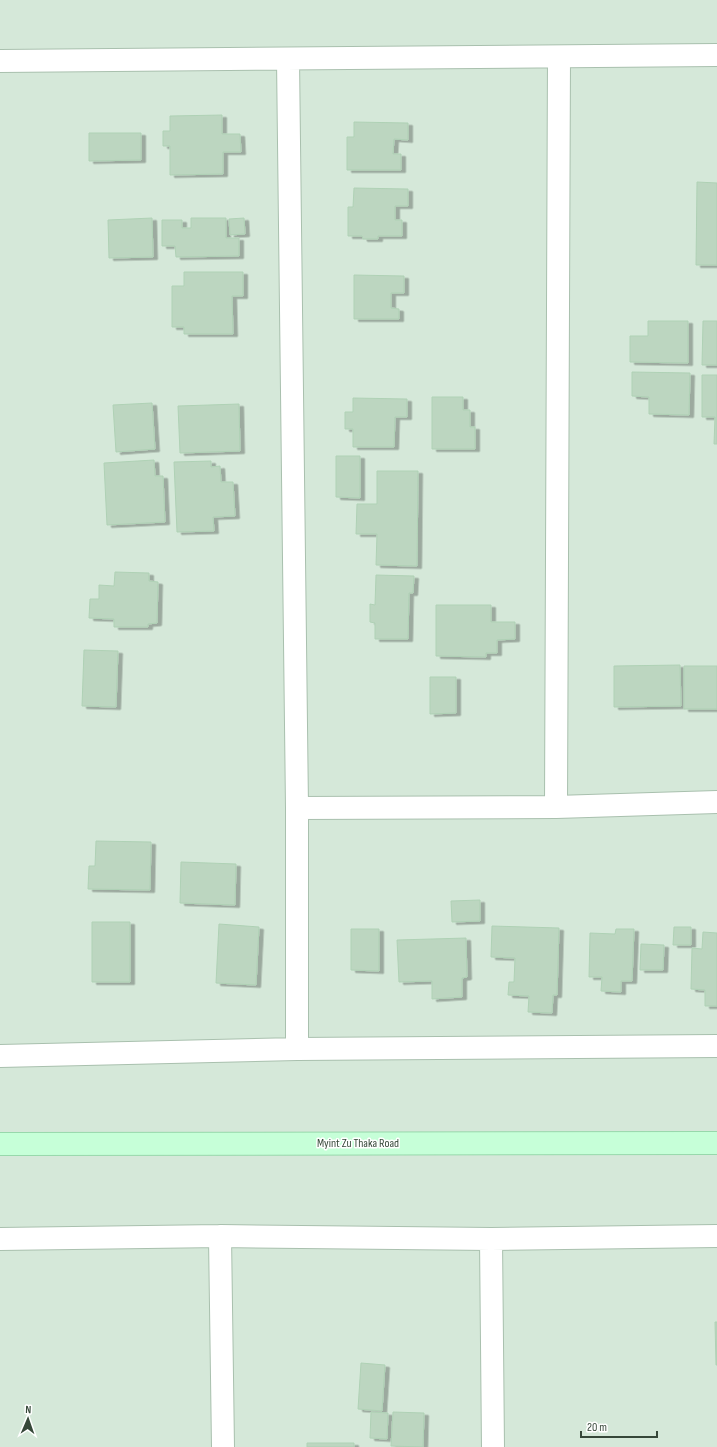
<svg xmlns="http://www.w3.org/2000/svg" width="717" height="1447" font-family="'Sofia Sans Condensed',sans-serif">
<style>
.residential{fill:#d5e8d9}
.building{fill:#bcd6c0;stroke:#afd1b5;filter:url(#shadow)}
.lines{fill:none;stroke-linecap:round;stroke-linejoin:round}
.street-casing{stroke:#a9c0ae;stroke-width:24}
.secondary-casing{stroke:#97d8ab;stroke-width:24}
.street{stroke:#fff;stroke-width:22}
.secondary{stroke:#c6ffd8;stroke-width:22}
.labels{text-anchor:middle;stroke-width:3;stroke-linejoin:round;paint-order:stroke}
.street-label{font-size:12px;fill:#364739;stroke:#fff}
</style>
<defs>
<filter id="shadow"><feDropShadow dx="4.5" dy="2.5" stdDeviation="0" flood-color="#0004"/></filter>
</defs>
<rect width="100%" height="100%" fill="#e7f4ea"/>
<!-- residential -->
<path class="residential" d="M0,0h717v1447h-717z"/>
<!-- building -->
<path class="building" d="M222,115v19h18l1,18h-18v22l-53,1v-29h-7v-15h7v-15z
M354,122l54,1v17l-14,-1 -1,15h8v16h-54v-33h7z
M89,133h52v27l-52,1z
M697,182l20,1v82h-21z
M354,188l54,1v17h-13v14h7v16h-24v3h-15l-1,-3h-14v-29h5z
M152,218l1,39 -44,1 -1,-38z
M191,218h35v20h13v18l-63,1 -1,-11h-13v-26h20v8h9z
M244,218l1,16 -15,1 -1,-16z
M184,272h59v24h-11l1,38h-49v-7h-12v-41h12z
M354,275l50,1v17h-13v15l8,1v10h-45z
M648,321h40v42l-58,-1v-26h18z
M703,321h14v44h-15z
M632,372l58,1 -1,42 -40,-1v-17l-17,-1z
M702,375h15v69h-3l1,-27h-13z
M432,397h31v13h7v17h5v22h-43z
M353,398l54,1v18h-12l-1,30h-41v-18h-8v-17h8z
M152,403l3,46 -39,3 -3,-47z
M239,404l1,47 -60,2 -2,-47z
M336,456h24v42l-24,-1z
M154,460l1,16h8l2,46 -58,3 -3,-62z
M211,461v6l9,-1 1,16h12l2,34 -22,1 1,14 -37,1 -3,-70z
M377,471h41l-1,95 -41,-1 1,-31h-21l1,-30h20z
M115,572l34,1v8l9,1 -1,41 -9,1v3h-34v-8l-25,-1 1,-19h9v-14l15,1z
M376,575l38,1 -1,17h-4l-1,46h-33v-16l-5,-1v-18l5,1z
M436,605h55v17h24v17l-18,1v13h-11v4l-50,-1z
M84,650l34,1 -2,56 -34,-1z
M680,665l1,41 -67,1v-41z
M684,666h33v43h-33z
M430,677h26v36l-26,1z
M96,841l55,1 -1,48 -62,-1 1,-23h6z
M181,862l55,2 -1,41 -55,-2z
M480,900v21l-28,1 -1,-21z
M92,922h38v60h-38z
M219,924l40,3 -3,58 -40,-2z
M492,926l67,2 -2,67h-4l-1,18 -24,-1 1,-16 -21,-1 1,-13h5l1,-24 -24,-1z
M674,927h17v18h-18z
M351,929h28v42l-28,-1z
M616,929h18l-2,52h-11v11l-20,-1 1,-14h-13l1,-44 25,1z
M703,932l14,1v73h-12v-16l-14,-1 1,-41 10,1z
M466,938l1,39 -5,1v19l-30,2v-18l-33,1 -2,-42z
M641,944l23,1 -1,25h-23z
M715,1322h2v43h-1z
M361,1363l24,2 -3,46 -24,-2z
M371,1412l17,1 -1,26 -17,-1z
M393,1412l31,1 -1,34 -32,-1z
M307,1443h47v4h-47z"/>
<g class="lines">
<defs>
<path id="street" d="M288,59l9,749
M0,61l717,-6
M556,807l3,-750
M297,1049v-241l259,-1 161,-5
M0,1056l297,-7 420,-3
M220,1236l3,211
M0,1239l220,-3 271,3 226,-3
M491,1239l2,208"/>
<path id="secondary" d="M0,1144l717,-1"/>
</defs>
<!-- street casing -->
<use href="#street" class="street-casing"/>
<!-- secondary casing -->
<use href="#secondary" class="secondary-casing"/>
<!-- street -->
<use href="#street" class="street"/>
<!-- secondary -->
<use href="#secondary" class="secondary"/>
</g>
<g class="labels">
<!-- street labels -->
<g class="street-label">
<text x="358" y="1147">Myint Zu Thaka Road</text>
</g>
</g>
<!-- north arrow -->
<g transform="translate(28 1419) rotate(2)" stroke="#ffffff" stroke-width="3" paint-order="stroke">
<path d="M0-3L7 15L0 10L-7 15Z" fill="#364739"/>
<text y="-6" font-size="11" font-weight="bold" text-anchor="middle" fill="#364739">N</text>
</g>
<!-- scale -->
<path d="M581 1431v6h76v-6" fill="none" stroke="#364739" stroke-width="2"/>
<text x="587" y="1431" font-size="12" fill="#364739" stroke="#ffffff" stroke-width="3" paint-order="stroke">20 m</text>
</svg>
